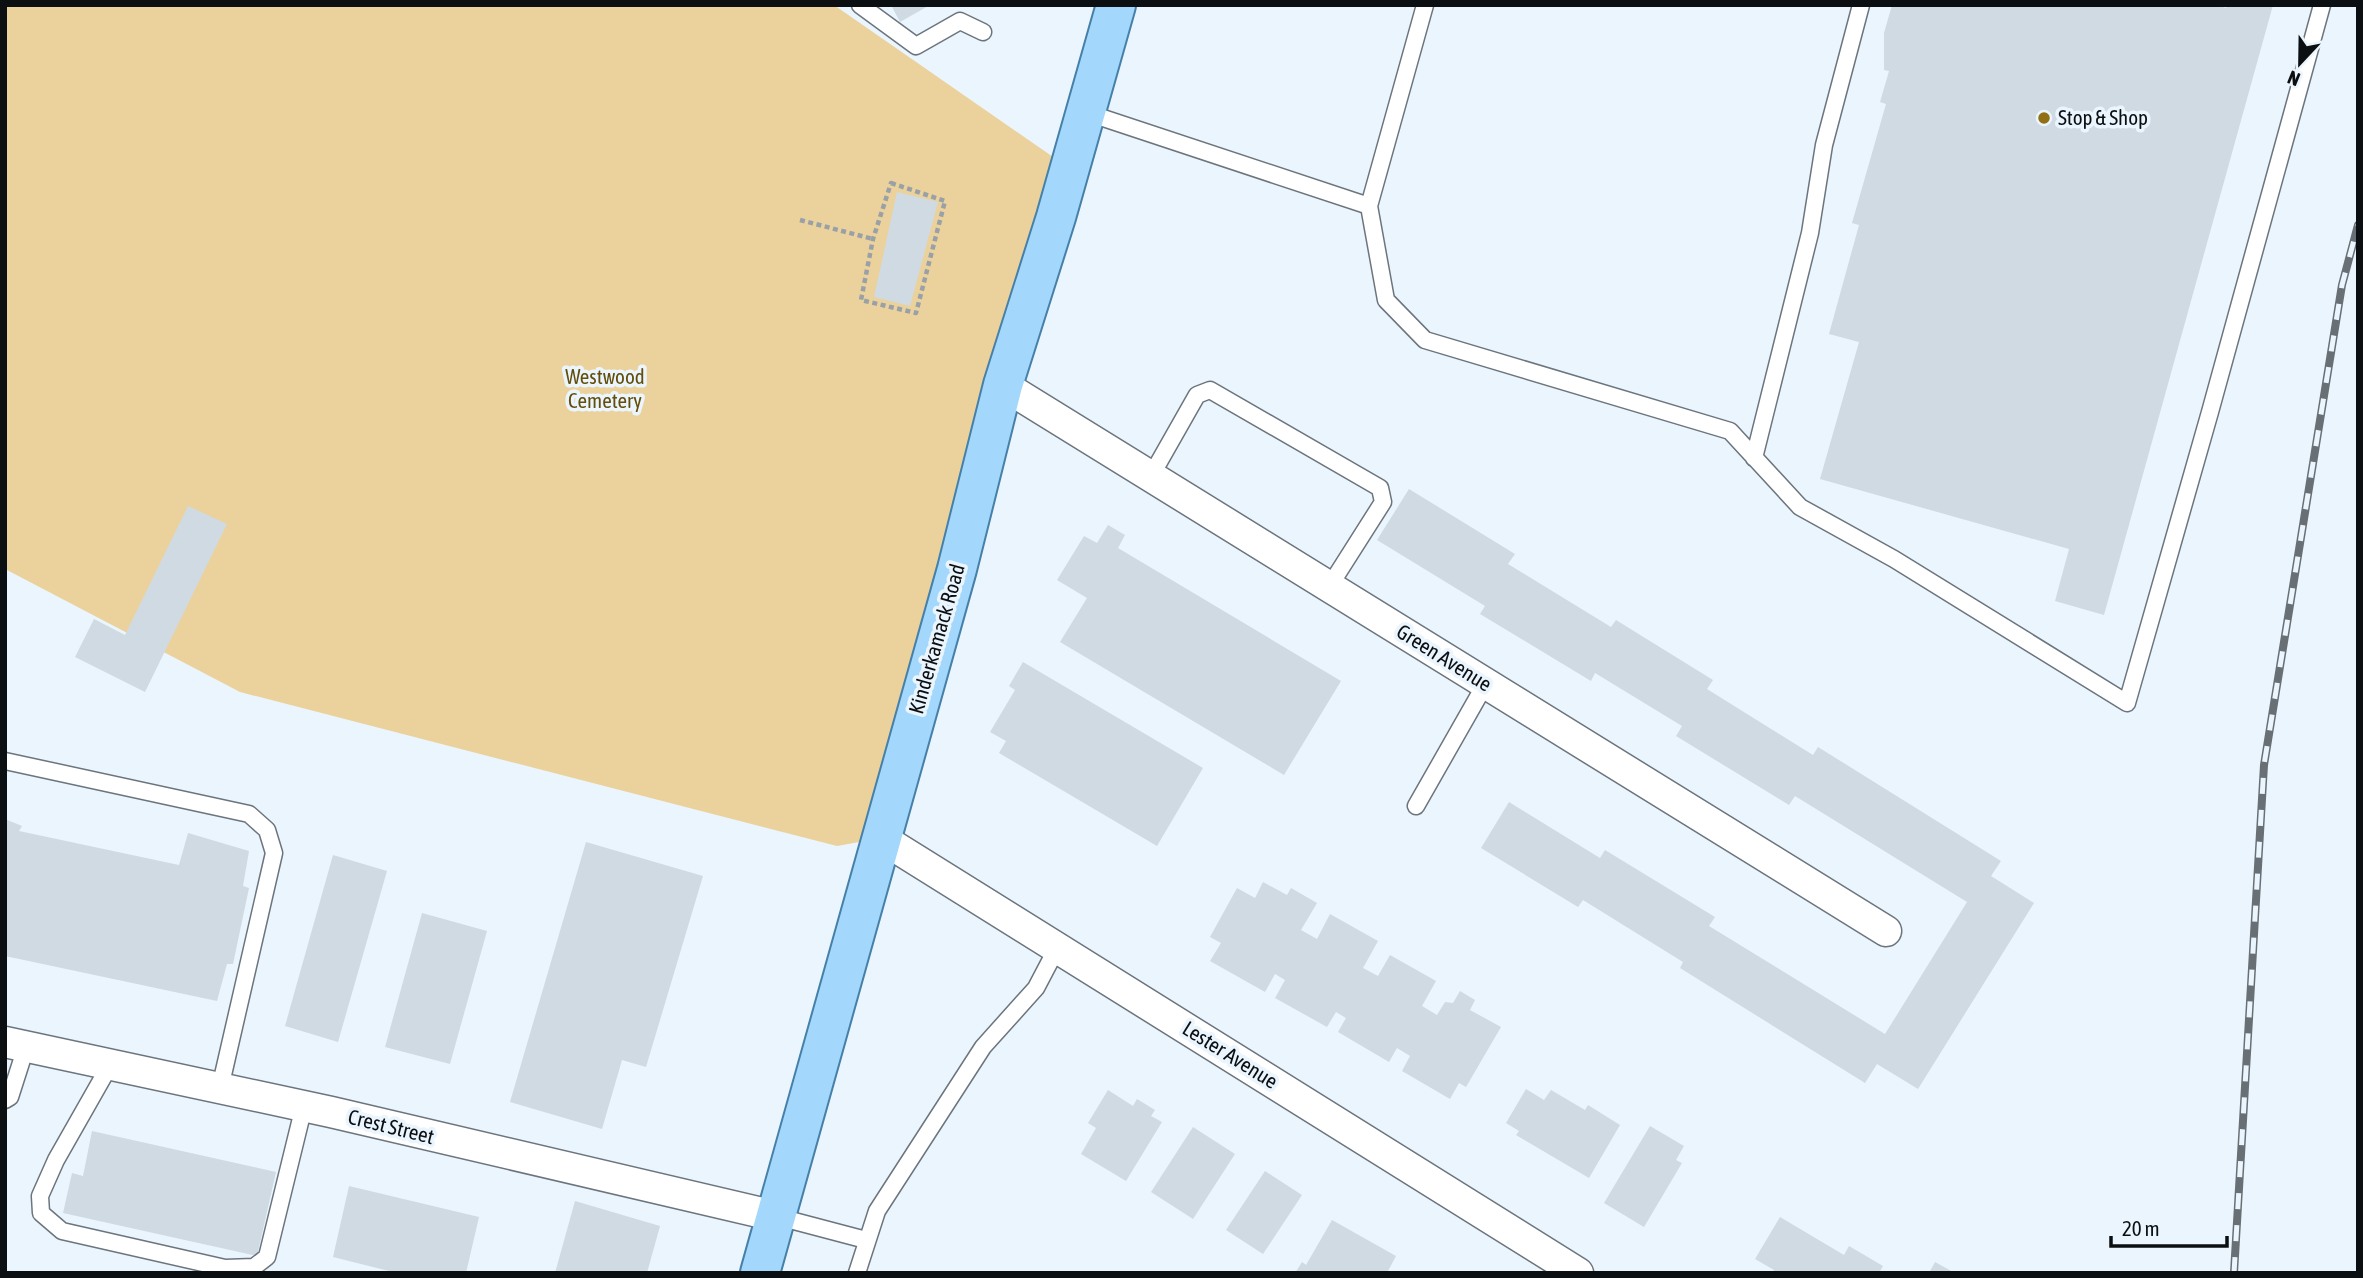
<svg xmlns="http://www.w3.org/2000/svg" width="2363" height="1278" font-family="'Asap Condensed',sans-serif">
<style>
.green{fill:#ebd29d}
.building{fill:#cfdae2}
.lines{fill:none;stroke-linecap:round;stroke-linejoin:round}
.lane-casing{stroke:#6c757d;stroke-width:19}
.street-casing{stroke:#6c757d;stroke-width:33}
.primary-casing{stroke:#4680a8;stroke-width:42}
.path{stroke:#99a1a7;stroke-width:4.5;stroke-dasharray:5 3.5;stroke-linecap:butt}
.lane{stroke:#fff;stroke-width:16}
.street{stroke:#fff;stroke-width:30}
.primary{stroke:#a3d7fb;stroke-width:38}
.rail-casing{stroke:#697075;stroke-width:8}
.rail{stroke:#eaf5fe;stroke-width:5;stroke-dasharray:16;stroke-linecap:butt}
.poi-dot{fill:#906f15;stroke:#eaf5fe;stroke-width:2.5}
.labels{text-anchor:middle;stroke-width:7;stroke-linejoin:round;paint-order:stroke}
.poi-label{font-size:21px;fill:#0c0f12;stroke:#eaf5fe;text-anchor:start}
.park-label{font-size:21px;fill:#644c09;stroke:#eaf5fe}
.street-label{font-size:21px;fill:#0c0f12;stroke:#eaf5fe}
</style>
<rect width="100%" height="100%" fill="#eaf5fe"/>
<!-- green -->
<path class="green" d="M5,5h829l235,163 -188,670 -44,8 -597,-154 -235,-123z"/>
<!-- building -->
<path class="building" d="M891,5h39l-30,17z
M1892,5h325l9,3 1,-3h46l-169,610 -49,-14 14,-52 -249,-70 39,-137 -30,-8 30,-109 -7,-2 34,-119 -6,-2 9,-31 -5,-1v-37z
M897,192l41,10 -28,104 -36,-9z
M1409,489l106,65 -7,10 103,63 5,-7 97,60 -6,9 106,66 5,-8 183,114 -10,15 43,27 -116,186 -41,-25 -12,19 -185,-115 3,-6 -100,-62 -5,7 -97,-59 28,-46 91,56 5,-8 110,67 -6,9 176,108 82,-132 -172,-106 -6,9 -113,-69 6,-10 -87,-53 -4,8 -111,-67 5,-8 -108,-66z
M188,506l39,18 -82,168 -70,-35 19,-38 31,16z
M1108,525l17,10 -7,13 223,133 -57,94 -224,-133 27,-44 -30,-18 27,-44 13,7z
M1023,662l180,106 -46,78 -158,-93 7,-12 -16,-9 25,-42 -6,-4z
M5,819l17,7 -3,5 160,34 9,-32 61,18 -6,35 6,2 -16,76h-6l-10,37 -212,-45z
M586,842l117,34 -57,191 -24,-7 -20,69 -92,-27z
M333,855l54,16 -49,171 -53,-16z
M1263,882l24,13 4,-7 26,15 -16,27 16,9 13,-25 48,27 -15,27 15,8 12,-21 46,26 -14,25 15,9 8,-13 8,1 7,-12 15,9 -5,10 31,17 -35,60 -7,-4 -9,16 -48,-28 8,-15 -13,-8 -8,14 -51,-30 8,-14 -10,-6 -9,15 -52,-29 10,-18 -10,-6 -10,18 -55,-31 11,-18 -11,-6 27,-49 18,10z
M422,913l65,18 -37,133 -65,-17z
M1526,1089l18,11 7,-10 34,20 3,-5 32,20 -31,53 -73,-43 3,-4 -13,-8z
M1108,1090l25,16 4,-7 18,11 -4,6 11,6 -36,59 -45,-27 15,-26 -8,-5z
M1650,1126l34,20 -8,14 6,3 -38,64 -40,-24z
M1193,1127l42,27 -42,65 -42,-27z
M92,1131l184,41 -19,84 -194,-43 9,-40 11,3z
M1265,1171l37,24 -39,59 -37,-24z
M349,1186l130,31 -13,56h-69l-64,-16z
M575,1201l85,25 -13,47h-92z
M1780,1217l64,38 5,-9 34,20 -4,7h-106l1,-3 -19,-11z
M1332,1220l64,36 -9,17h-92l7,-11 4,3z
M1935,1262l20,11h-26z"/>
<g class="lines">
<defs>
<path id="lane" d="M860,5l56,41 44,-25 23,11
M1085,112l284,94 17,94 39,40 305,91 70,76 94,52 233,144 83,-291 112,-407
M1369,206l56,-201
M1754,458l56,-225 14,-88 37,-140
M1151,476l46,-81 13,-5 170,98 3,14 -54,85
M5,761l244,53 18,16 7,23 -54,235
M1416,806l70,-123
M110,1065l-54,95 -16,36 1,17 21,18 163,37 29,-1 13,-10 37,-151
M5,1100l5,-3 16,-50
M775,1216l91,24
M857,1273l20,-62 106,-164 53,-59 21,-40"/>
<path id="street" d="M1003,385l883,546
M881,838l697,435
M5,1042l326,70 444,104"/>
<path id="primary" d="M760,1273l197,-704 46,-184 53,-168 60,-212"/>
</defs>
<!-- lane casing -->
<use href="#lane" class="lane-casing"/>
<!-- street casing -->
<use href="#street" class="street-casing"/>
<!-- primary casing -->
<use href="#primary" class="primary-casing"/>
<!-- path -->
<path class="path" d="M891,183l54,18 -29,112 -55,-13 12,-61z
M800,220l73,19"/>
<!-- lane -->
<use href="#lane" class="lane"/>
<!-- street -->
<use href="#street" class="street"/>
<!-- primary -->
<use href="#primary" class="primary"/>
<defs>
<path id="rail" d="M2234,1273l30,-508 78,-480 16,-60"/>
</defs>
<!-- rail casing -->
<use href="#rail" class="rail-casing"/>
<!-- rail -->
<use href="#rail" class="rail"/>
</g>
<!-- markers -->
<circle class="poi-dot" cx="2044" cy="118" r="7"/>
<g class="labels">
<!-- poi labels -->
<g class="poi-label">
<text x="2058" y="125">Stop &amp; Shop</text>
</g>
<!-- park labels -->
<g class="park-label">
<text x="605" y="384">Westwood<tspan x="605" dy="24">Cemetery</tspan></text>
</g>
<!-- street labels -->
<g class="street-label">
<text transform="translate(937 639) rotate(-74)" y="7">Kinderkamack Road</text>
<text transform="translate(1444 658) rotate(32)" y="7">Green Avenue</text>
<text transform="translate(1230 1055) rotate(32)" y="7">Lester Avenue</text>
<text transform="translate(391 1127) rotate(14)" y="7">Crest Street</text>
</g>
</g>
<!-- border -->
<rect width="2363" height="1278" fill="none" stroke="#0c0f12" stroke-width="14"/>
<!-- north arrow -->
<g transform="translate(2300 63) rotate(202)" stroke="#eaf5fe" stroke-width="5" paint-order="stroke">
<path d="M0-5L12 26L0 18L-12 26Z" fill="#0c0f12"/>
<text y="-10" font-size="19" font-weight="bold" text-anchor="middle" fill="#0c0f12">N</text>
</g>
<!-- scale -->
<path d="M2111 1236v10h116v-10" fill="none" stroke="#0c0f12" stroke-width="3.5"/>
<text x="2122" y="1236" font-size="21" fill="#0c0f12" stroke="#eaf5fe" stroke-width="5" paint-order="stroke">20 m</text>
</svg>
